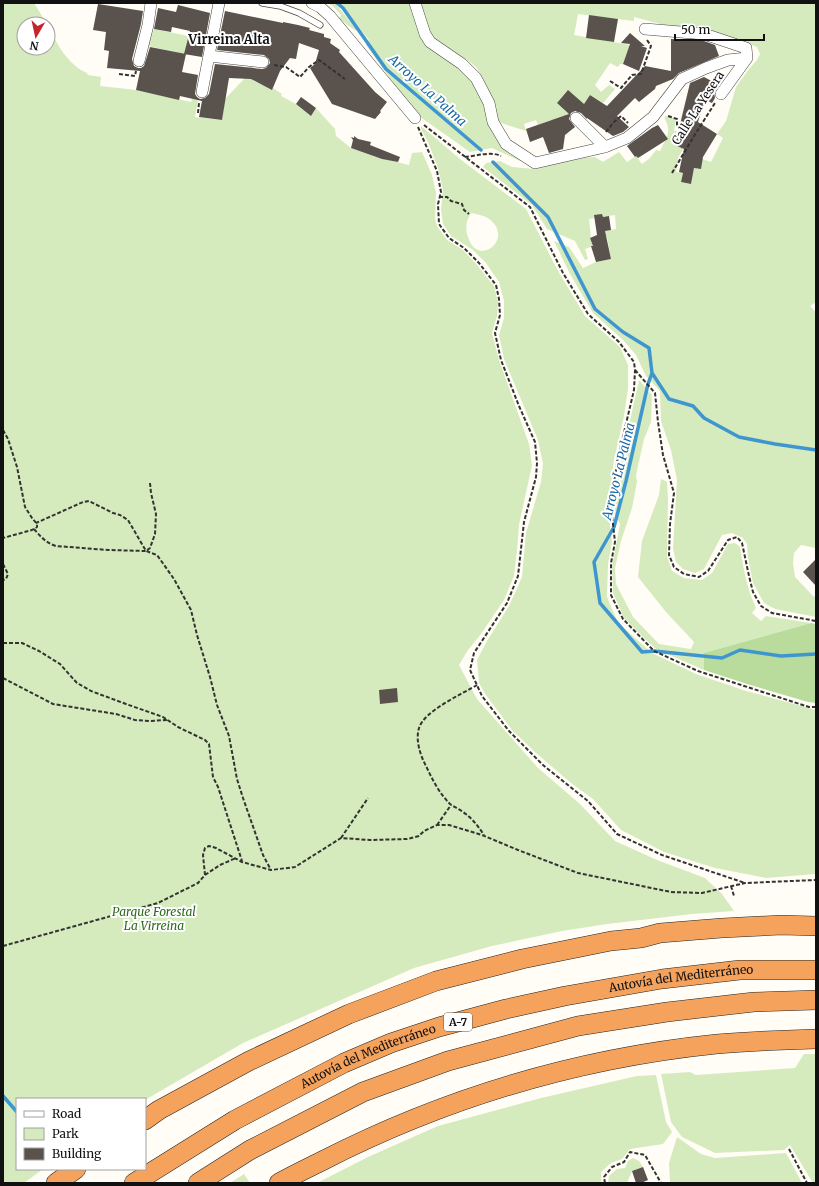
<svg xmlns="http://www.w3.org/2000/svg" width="819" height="1186" font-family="Merriweather,serif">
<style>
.green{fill:#d5ebbd;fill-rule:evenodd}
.forest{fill:#b9dc9c}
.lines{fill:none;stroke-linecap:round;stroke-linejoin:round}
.stream{stroke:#3f96cf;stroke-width:3.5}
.building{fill:#5a524d}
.service-casing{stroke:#444;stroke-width:7}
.minor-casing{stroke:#444;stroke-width:12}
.motorway-casing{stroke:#222;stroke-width:20}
.path{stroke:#333;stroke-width:2;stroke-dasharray:4 2;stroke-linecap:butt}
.service{stroke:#fff;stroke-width:5.5}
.minor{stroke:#fff;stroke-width:11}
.motorway{stroke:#f5a25d;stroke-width:19}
.labels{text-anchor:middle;stroke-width:4;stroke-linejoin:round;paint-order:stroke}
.shield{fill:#fff;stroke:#585858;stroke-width:1}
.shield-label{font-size:11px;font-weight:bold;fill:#111}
.street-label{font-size:12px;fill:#111;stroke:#fff}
.park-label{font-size:12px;font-style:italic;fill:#2f6b1f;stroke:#fff}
.neighbourhood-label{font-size:13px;font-weight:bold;fill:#111;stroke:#fff}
.water-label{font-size:13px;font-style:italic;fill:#1768a6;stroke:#fff}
</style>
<rect width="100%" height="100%" fill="#fffdf5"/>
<!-- green -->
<path class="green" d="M3,3h31l13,21h-23v24h24v-22c9,18 20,39 39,47l1,2 13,2 -1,9 36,4 55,12 1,-3 6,1 -3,17 27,3 3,-21 19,-20 6,-13 6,3 -5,8 3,4 18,8 1,-1 9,6 -1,2 15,8 15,12 5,-8 19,21 1,7 15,12 25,9 33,8 3,-12 10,-1 10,23 4,18 -1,26 2,7 10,14 16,10 14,15 17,21 4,16 -1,14 -5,17 7,27 30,84 3,21 -13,60 -2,25 -3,26 -10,24 -23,34 -13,16 -9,15 18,34 61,69 42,36 35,37 42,19 48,18 17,16 12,17 -42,3 -85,10 -45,7 -70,15 -78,22 -171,75 -98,57 -128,-1v70h26l-19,14h-21z
M328,3h7l21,26v2l-17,-12 2,-4 -8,-9z
M339,3h71l11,34 40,32 12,11 11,25 8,27 12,15 24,14h-8l-28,-13 -22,4 -54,-38 -50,-69 3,-5z
M419,3h397v299l-6,4 6,6v236l-15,-3 -7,8 -1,10 2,14 18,19 3,1v20l-41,-8 -11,-6 -11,-20 -5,-25 -1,-14 -4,-6 -11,-5 -10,2 -18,34 -9,4 -12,-4 -7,-7 -3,-14 4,-68 -6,-30 -10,-29 -1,-30 -14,-15 -10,-21 -13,-15 -30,-27 -23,-39 -16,-33 15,6 14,21 13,-6 15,-3 -4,-22 -8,1 -2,-6 19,-3 -1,-14 -26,4 2,18 -1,1 3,8 -8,3 3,10 -3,1 -10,-19 -28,-12 -15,-24 -49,-38 3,-4 14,-2 12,6 23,2 17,-6 25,-5 18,-1 8,5 16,-10 8,10 9,-6 6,8 7,-5 7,-9 4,1c6,-13 12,-18 5,-32v-3l11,3 -2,12h3l-5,12 4,2 12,-4 -10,17 -2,14 7,1 -2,9 10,2 3,-16 7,1 1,-10 9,3 12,-24 -6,-4 9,-13 10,-34 13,-18 8,-9 3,-6 -3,-7 -26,-10 -26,-6 -21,-2 -24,-5 -26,-7v4l-56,-7 -4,21 56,10 -7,19h-3l-2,3 -8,-4 -15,22 6,7 8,-7 6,4 -12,14 -13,-8 -13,19 -1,-2 4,-11 -13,-10 -10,12 12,11 -16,12 -2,-6 -13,5 -2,-5 -12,4 2,7 -19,-6 -11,-4 -4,-22 -10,-23 -6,-9 -10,-8 -23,-12 -12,-10z
M154,29l35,7 -4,18 -37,-8z
M421,126l39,33 66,50 32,62 27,45 35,31 8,18v23l-4,28 -10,44 -6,47 4,35 -4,22 -1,33 11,26 34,30 44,21 47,16 73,20v164l-50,4 -51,-10 -51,-16 -43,-22 -28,-31 -22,-16 -36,-31 -23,-22 -26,-35 -7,-12 -2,-23 10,-19 22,-35 13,-29 4,-44 15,-51 2,-18 -5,-24 -34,-81 -5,-24 5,-17v-17l-5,-19 -13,-19 -13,-13 -22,-14 -8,-12 -2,-15 2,-19 -5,-22 -10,-26 -7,-13zM471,213c5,1 11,2 15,4 32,19 -8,53 -18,20 -3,-8 -2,-17 3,-24z
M639,380l13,15 -1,27 -7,17 -8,36 1,7 -5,26 -11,33 -6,27 1,16 17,33 26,27 32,5 3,-7 -28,-30 -28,-35 4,-36 17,-46 2,-16 6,3 1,17 -1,57 5,15 12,7 18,2 10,-7 16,-29 7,-1 5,4c3,20 7,42 16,61l-4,5 9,8 5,-5 45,7 -106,30 -1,17 -48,-21 -10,-9 -22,-22 -11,-25 -1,-27 8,-42 -6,-11 6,-47z
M804,1054h12v129h-3l-23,-38 -6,5 -69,3 -33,-16 -11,-15 -10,-48 29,-2 6,3 99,-7z
M656,1075l10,47 6,10 -9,12 -33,5 -8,10 -11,4 -10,9v11h-284l51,-26 70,-31 103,-28 96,-22z
M677,1137l24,17 14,4 71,-5 16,30h-132l-1,-20z
M633,1158l6,3 4,6 -11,4 -5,12h-19l1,-7 8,-7 8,-1 3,-7z
M244,1174l6,9h-20z"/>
<!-- forest -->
<path class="forest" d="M811,623l5,1v79l-8,-1 -61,-18 -43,-14v-17z"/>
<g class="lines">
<!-- stream -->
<path class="stream" d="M337,3l6,5 43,61 95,81
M493,162l55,55 47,92 28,23 26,16 3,25 -4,11 -22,97 -12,46 -20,35 6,41 42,49 12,-1 68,7 18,-8 41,6 35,-2
M652,373l17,26 24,7 11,12 35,19 36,7 41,6
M3,1096l14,16"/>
</g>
<!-- building -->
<path class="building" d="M98,4l45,7 -2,13 -9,35 2,7 4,2h3l3,-2 6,-19 36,7 -4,18 16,3 -3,19 2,3 3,2 5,-1 4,-4 6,-30 47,5 4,-1 4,-5 -1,-4 -5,-4 -47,-5 8,-39 58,12v-1l15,3 12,3 -1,2 15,4v3l7,2 -1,4 10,7 -1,2 36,40 12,10 -7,9 1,1 -6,7 -43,-15 -22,-36 5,-4 4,-14 -20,-7 -3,16 -6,-1 -10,13 -8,19 -21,-11 -22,-1 -7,42 -23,-3 3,-16 -22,-5 -1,4 -43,-10 4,-19 -33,-3 2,-17 -5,-1 2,-18 -13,-2z
M178,5l32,8 -8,44 -18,-3 6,-23 -18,-4 -1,5 -17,-3 4,-21 18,4z
M589,15l29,4 -4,23 -28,-4z
M630,33l15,13h-4l6,2 -8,23 -16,-7 7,-20 -9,-1z
M671,39l33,2 11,4 4,11 -40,17 -6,6 -17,7 -1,3 -16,13 -4,-4 -18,18 12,11 -6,5 -10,4 -26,-18v1l-6,-6 -6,-2 -4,2 -2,6 6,8 -10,8 -2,14 -14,4 -6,-16 -13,5 -4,-13 43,-15 -12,-11 11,-13 16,14 6,-9 17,11 38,-40 26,5z
M704,77l15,8 -5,8 1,5 -3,5 -7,-3 -7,22 19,12 -14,23 -2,12 -7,-1 -3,16 -10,-2 2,-9 -4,-1 5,-23 -9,-4 15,-62z
M301,97l15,11 -5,8 -15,-12z
M658,125l10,14 -30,19 -2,-2 -1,1 -8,-11 4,-3 21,-15z
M354,136l4,3 13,3 -1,3 30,12 -2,5 -16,-3 -31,-11 2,-8 -2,-3 3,1z
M602,214l1,3 6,-1 2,14 -6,1 6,28 -15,3 -5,-16h2l-3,-8 7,-3 -3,-20z
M816,559v27l-13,-14z
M397,688l1,14 -18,2 -1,-14z
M643,1167l5,13 -7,3h-5l-4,-12z"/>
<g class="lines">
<defs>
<path id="service" d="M262,3l18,3 19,7 21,12"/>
<path id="minor" d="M312,3l8,4 10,9 85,102
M415,3l10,31 5,8 32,22 14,14 13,25 4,19 13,22 29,19 70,-16 22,-9 26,-21 29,-38 24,-11 22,-8 19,-2 -1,-10 -42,-14 -59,-5
M209,56l54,6
M139,61l9,-36 3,-22
M202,92l17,-89
M721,94l26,-36
M576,118l29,29"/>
<g id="motorway">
<path d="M145,1120l14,-10 90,-49 100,-47 87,-33 86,-22 89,-18 30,-3 19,-5 62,-5 59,-3 35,1"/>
<path d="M56,1183l20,-14"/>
<path id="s1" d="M134,1183l101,-63 109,-57 47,-20 48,-16 67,-18 59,-13 97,-17 78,-9h76"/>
<path d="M198,1183l52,-33 113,-58 85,-31 130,-35 89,-14 87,-10 62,-2"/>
<path d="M279,1183c14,-8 29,-15 43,-22 123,-63 258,-103 395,-117 33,-3 66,-4 99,-5"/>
</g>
</defs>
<!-- service casing -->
<use href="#service" class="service-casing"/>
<!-- minor casing -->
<use href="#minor" class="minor-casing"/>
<!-- motorway casing -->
<use href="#motorway" class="motorway-casing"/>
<!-- path -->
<path class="path" d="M274,65l12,2 14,10 9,-10 10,-7 26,19
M119,74l16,2 1,-5
M610,81l11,7 11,-13 9,-1 10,-28 -4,-6
M198,113l1,-10
M668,116l9,3v7l3,1
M424,125l106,82 33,66 25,41 31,28 15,20 1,8 -1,20 -17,72 -6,44 4,36 -4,21v32l12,24 31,32 44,20 111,36h7
M418,127l19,44 4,21 -3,12 1,20 10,14 15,10 15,15 17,22 3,14 1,16 -5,18 6,27 18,46 16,36 2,21 -1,14 -12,45 -6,54 -11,27 -33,50 -4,17 12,26 27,35 34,34 45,36 29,33 45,21 83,28
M606,132l7,-9 8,-7 7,7
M465,157c11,-1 26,-6 36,-1
M672,173l22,-37 21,-33
M439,197h8l4,4 11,3 2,6 5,4
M635,370l20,23 3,29 5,33 11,38 -4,31 -1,31 5,12 10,7 15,3 9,-6 20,-31 9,-3 5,6 7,33 4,16 8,14 11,7 44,8
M3,430l5,9 9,28 8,40 7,11 5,6v3l-5,3 -29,8
M150,483l1,10 5,21 -1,20 -5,14 -4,3 11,4 17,24 17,31 6,25 13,42 7,28 12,31 8,43 6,19 20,57 8,15
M34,529c7,8 12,14 22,17l52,4 38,1 -18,-31 -8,-5 -7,-2 -24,-12 -6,1 -47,21
M3,564l5,10 -2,5 -3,1
M3,643h19l17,8 21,13 17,19 14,8 35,13 37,13 15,10 27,13 4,4 4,33 5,10 24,74
M3,678l50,26 63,10 19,6 14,1 18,-1
M477,685c-15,9 -53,26 -58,43 -4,13 2,29 8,40 6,13 13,26 23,36 4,3 9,5 13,8 9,6 15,14 21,23
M437,825l14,-20
M341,838l27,-40
M205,875l15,-10 16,-7
M731,886l3,10
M3,946l155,-43 40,-20 7,-8 -2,-20 2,-7 4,-2 7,2 26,14 29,8 24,-3 46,-29 29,2 37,-1 12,-3 5,-5 13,-6h12l33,10 36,15 60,23 93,19 31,1 43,-10 71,-3
M789,1149l18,34
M605,1183l-1,-6 8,-10 12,-5 6,-10 15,3 16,28"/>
<!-- service -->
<use href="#service" class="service"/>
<!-- minor -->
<use href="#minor" class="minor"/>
<!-- motorway -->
<use href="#motorway" class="motorway"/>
</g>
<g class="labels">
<!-- shield labels -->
<rect class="shield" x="444" y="1013" width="28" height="18" rx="3"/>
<g class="shield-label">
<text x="458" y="1026">A-7</text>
</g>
<!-- street labels -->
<g class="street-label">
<text transform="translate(698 108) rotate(-57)" y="4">Calle La Yesera</text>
<text dy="4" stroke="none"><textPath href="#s1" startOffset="591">Autovía del Mediterráneo</textPath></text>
<text dy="4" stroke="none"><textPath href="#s1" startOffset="267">Autovía del Mediterráneo</textPath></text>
</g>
<!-- park labels -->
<g class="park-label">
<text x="154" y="916">Parque Forestal<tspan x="154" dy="14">La Virreina</tspan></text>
</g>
<!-- neighbourhood labels -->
<g class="neighbourhood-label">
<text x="229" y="44">Virreina Alta</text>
</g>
<!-- water labels -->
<g class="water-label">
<text transform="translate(428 90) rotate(42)" y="5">Arroyo La Palma</text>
<text transform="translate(618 471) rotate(-76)" y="5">Arroyo La Palma</text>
</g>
</g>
<!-- border -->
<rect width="819" height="1186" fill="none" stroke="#111111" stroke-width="8"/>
<!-- legend -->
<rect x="16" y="1098" width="130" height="72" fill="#ffffff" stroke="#a0a0a0"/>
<rect x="24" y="1111" width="20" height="6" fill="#ffffff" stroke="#a0a0a0"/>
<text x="52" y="1118" font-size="12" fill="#111111">Road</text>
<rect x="24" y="1128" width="20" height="12" fill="#d5ebbd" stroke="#a0a0a0"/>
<text x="52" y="1138" font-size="12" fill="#111111">Park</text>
<rect x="24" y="1148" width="20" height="12" fill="#5a524d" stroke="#a0a0a0"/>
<text x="52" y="1158" font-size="12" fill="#111111">Building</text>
<!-- north arrow -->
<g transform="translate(36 36) rotate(189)"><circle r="19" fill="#ffffff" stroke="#a0a0a0"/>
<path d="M0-3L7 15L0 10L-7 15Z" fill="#c4262e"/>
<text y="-6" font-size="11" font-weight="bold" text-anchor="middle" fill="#111111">N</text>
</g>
<!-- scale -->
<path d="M675 34v6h89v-6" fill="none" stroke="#111111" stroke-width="2"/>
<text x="681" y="34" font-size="12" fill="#111111" stroke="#ffffff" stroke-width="3" paint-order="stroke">50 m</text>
</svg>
